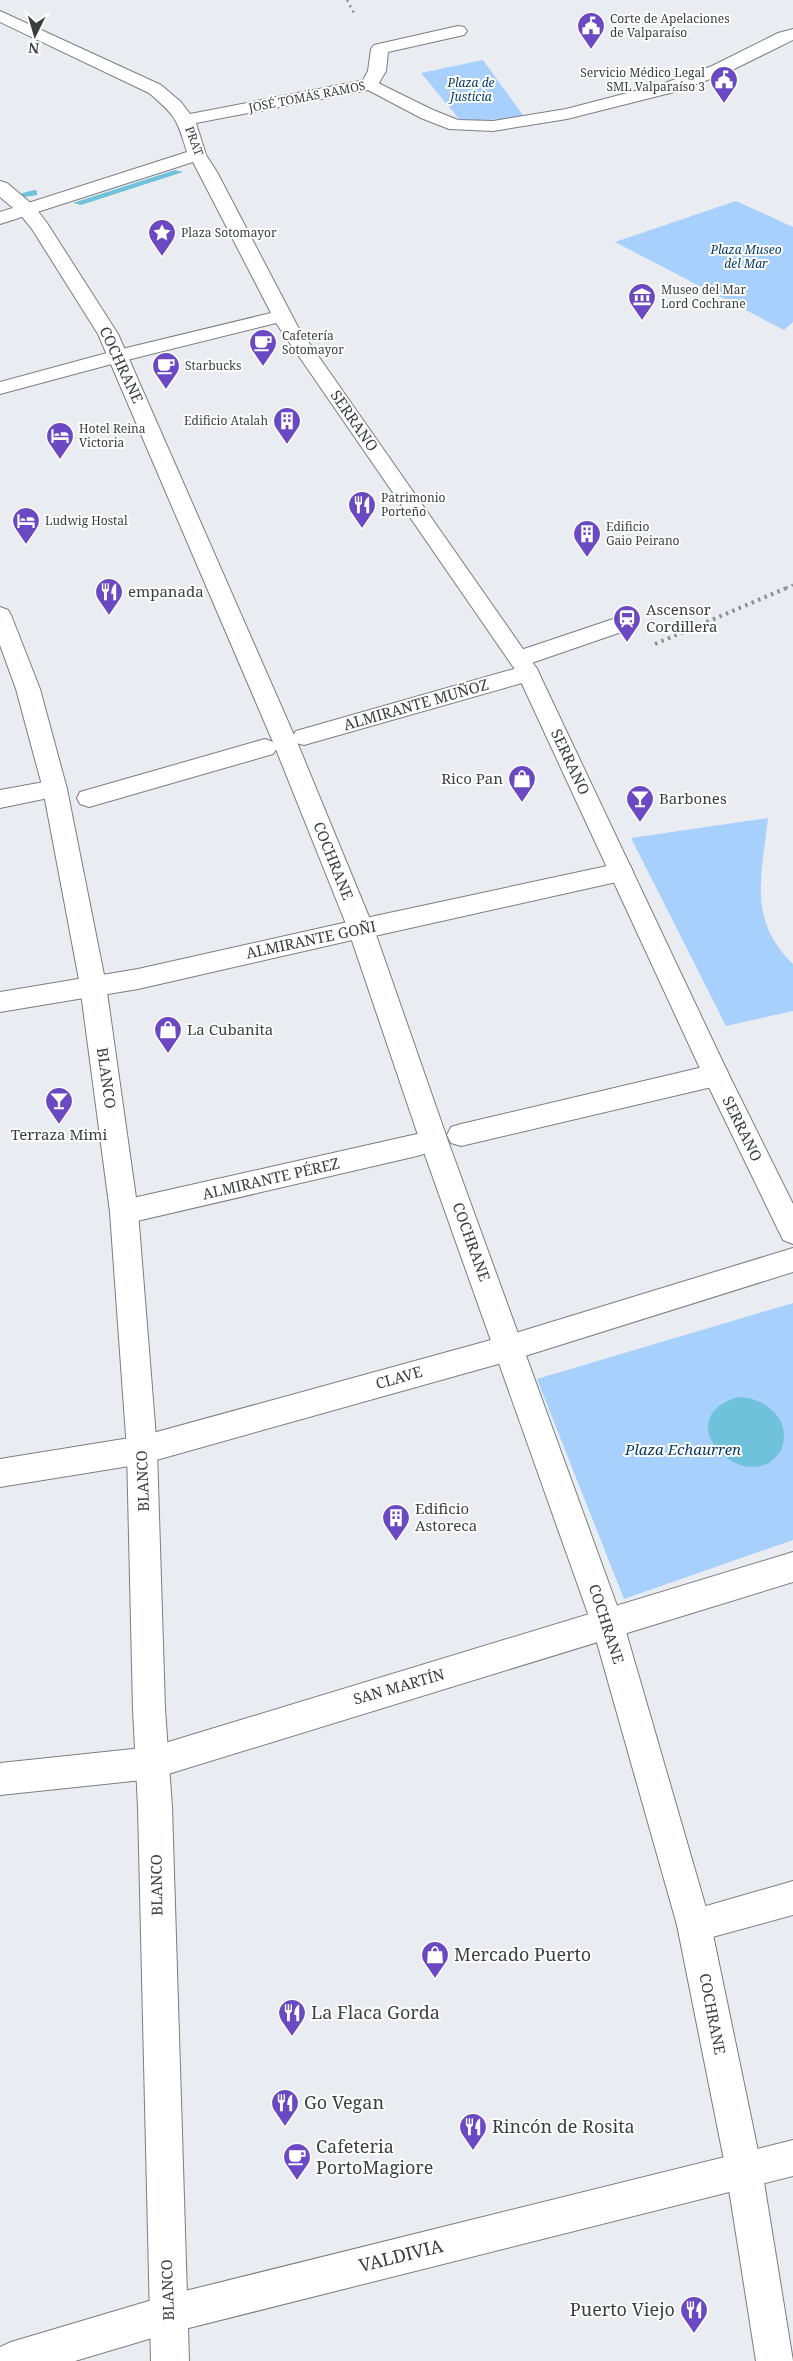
<svg xmlns="http://www.w3.org/2000/svg" width="793" height="2361" font-family="'Noto Serif',serif">
<style>
.green{fill:#a7d0fd}
.water{fill:#6fc2d9}
.lines{fill:none;stroke-linecap:round;stroke-linejoin:round}
.stream{fill:#6fc2d9;fill-rule:evenodd}
.pedestrian-casing{stroke:#7a7e83;stroke-width:2}
.minor-casing{stroke:#7a7e83;stroke-width:2}
.tertiary-casing{stroke:#7a7e83;stroke-width:2}
.secondary-casing{stroke:#7a7e83;stroke-width:2}
.primary-casing{stroke:#7a7e83;stroke-width:2}
.pedestrian{fill:#fff;fill-rule:evenodd}
.minor{fill:#fff;fill-rule:evenodd}
.tertiary{fill:#fff;fill-rule:evenodd}
.secondary{fill:#fff;fill-rule:evenodd}
.primary{fill:#fff;fill-rule:evenodd}
.rail-far1{stroke:#8b8e92;stroke-width:2.5;stroke-dasharray:2 4;stroke-linecap:butt}
.rail{stroke:#8b8e92;stroke-width:4;stroke-dasharray:2.5 4.5;stroke-linecap:butt}
.labels{text-anchor:middle;stroke-width:4;stroke-linejoin:round;paint-order:stroke}
.far-poi-label{font-size:12px;fill:#3b3d3f;stroke:#fff;text-anchor:start}
.far-park-label{font-size:12px;font-style:italic;fill:#073a68;stroke:#fff}
.far-street-label{font-size:12px;fill:#3b3d3f;stroke:#fff}
.street-label{font-size:15px;fill:#3b3d3f;stroke:#fff}
.poi-label{font-size:15px;fill:#3b3d3f;stroke:#fff;text-anchor:start}
.park-label{font-size:15px;font-style:italic;fill:#073a68;stroke:#fff}
.near-poi-label{font-size:18px;fill:#3b3d3f;stroke:#fff;text-anchor:start}
.near-street-label{font-size:18px;fill:#3b3d3f;stroke:#fff}
</style>
<rect width="100%" height="100%" fill="#e9edf2"/>
<!-- green -->
<path class="green" d="M483,60l42,58 -64,3 -40,-48z
M736,201l57,26v95l-9,8 -169,-88z
M768,818c-6,57 -21,102 25,146v47l-67,15 -95,-188z
M793,1303v237l-169,59 -87,-220z"/>
<!-- water -->
<path class="water" d="M738,1397c27,0 55,23 43,53 -30,52 -119,-30 -43,-53z"/>
<g class="lines">
<!-- stream -->
<path class="stream" d="M175,170l8,2 -102,33 -8,-2z
M34,190l3,1v4l-13,2 -5,-3z"/>
<defs>
<path id="pedestrian" d="M458,26l6,1 3,4 -3,4 -76,17 -2,19 -10,17h-12l-3,-4 7,-13 3,-22 3,-4z
M625,615l8,3 3,5 -3,5 -113,39 -8,-2 -3,-6 3,-6z
M528,665l8,2 3,6 -3,6 -232,66 -8,-2 -4,-6 4,-6z
M265,739l8,3 4,6 -4,6 -184,53 -9,-3 -3,-6 3,-6z
M621,863l9,2 3,7 -3,7 -269,60 -9,-3 -4,-7 4,-7 9,-3z
M716,1064l9,3 4,8 -4,8 -9,3 -255,60 -10,-3 -4,-8 4,-8 10,-3z
M417,1134l10,3 4,8 -4,8 -10,3 -293,68 -10,-4 -4,-8 4,-8 10,-4z
M793,1881v34l-99,27 -12,-5 -5,-12 5,-12z"/>
<path id="minor" d="M55,780l8,3 4,6 -4,6 -63,13v-18z
M361,919l9,3 4,7 -4,7 -232,53 -138,23v-20l138,-23z
M793,1248v24l-284,89 -367,103 -142,23v-28l142,-23 367,-101z
M793,1552v30l-641,197 -152,16v-32l152,-16z
M793,2140v36l-624,157 -94,28h-75v-14l11,-5 158,-47z"/>
<path id="tertiary" d="M0,11l161,74 20,17 9,12 180,-35 63,31 25,10 35,1 73,-12 96,-25 50,-18 66,-33 15,-4v11l-69,34 -50,18 -107,27 -74,12 -44,-2 -28,-11 -53,-28 -172,33 10,32 11,17 81,155 239,342 192,406 64,129v40l-10,-4 -80,-165 -187,-404 -240,-348 -153,38 -123,33v-12l118,-32 153,-37 -78,-151 -193,62v-12l187,-60c-10,-33 -11,-36 -38,-59l-149,-71z"/>
<path id="secondary" d="M0,181l7,2 26,22 14,18 71,111 179,408 77,187 74,212 176,484 87,300 51,245 31,191h-37l-30,-191 -49,-245 -85,-300 -172,-484 -72,-212 -75,-187 -175,-408 -66,-105 -13,-16 -19,-16z"/>
<path id="primary" d="M0,607l8,3 3,5 29,74 27,100 39,196 32,227 19,238 8,259 7,98 17,554h-38l-13,-554 -5,-98 -6,-259 -17,-238 -30,-227 -37,-196 -27,-100 -16,-44z"/>
</defs>
<!-- pedestrian casing -->
<use href="#pedestrian" class="pedestrian-casing"/>
<!-- minor casing -->
<use href="#minor" class="minor-casing"/>
<!-- tertiary casing -->
<use href="#tertiary" class="tertiary-casing"/>
<!-- secondary casing -->
<use href="#secondary" class="secondary-casing"/>
<!-- primary casing -->
<use href="#primary" class="primary-casing"/>
<!-- pedestrian -->
<use href="#pedestrian" class="pedestrian"/>
<!-- minor -->
<use href="#minor" class="minor"/>
<!-- tertiary -->
<use href="#tertiary" class="tertiary"/>
<!-- secondary -->
<use href="#secondary" class="secondary"/>
<!-- primary -->
<use href="#primary" class="primary"/>
<!-- rail-far1 -->
<path class="rail-far1" d="M347,0l8,15
M786,588l7,-3"/>
<!-- rail -->
<path class="rail" d="M655,644l134,-57"/>
</g>
<!-- icons -->
<defs>
<symbol id="civic-pin" viewBox="-11 -11 22 30"><path d="M0 17L-7.5 6A9.5 9.5 0 1 1 7.5 6Z" fill="#6a49c2" stroke="#fff"/><path d="M-.6-6.5H3V-4.5H.6V-3L4-1V1h2V6H-6V1h2V-1L-.6-3ZM-1.2 2.5V6h2.4V2.5Z" fill="#fff"/></symbol>
<symbol id="sight-pin" viewBox="-11 -11 22 30"><path d="M0 17L-7.5 6A9.5 9.5 0 1 1 7.5 6Z" fill="#6a49c2" stroke="#fff"/><path d="M0-6L1.8-2.2L6-1.7L2.9 1.2L3.7 5.4L0 3.3L-3.7 5.4L-2.9 1.2L-6-1.7L-1.8-2.2Z" fill="#fff"/></symbol>
<symbol id="museum-pin" viewBox="-11 -11 22 30"><path d="M0 17L-7.5 6A9.5 9.5 0 1 1 7.5 6Z" fill="#6a49c2" stroke="#fff"/><path d="M0-6L6-3V-2H-6V-3ZM-5-1h2V3h-2ZM-1-1h2V3h-2ZM3-1h2V3H3ZM-6 4H6V6H-6Z" fill="#fff"/></symbol>
<symbol id="cafe-pin" viewBox="-11 -11 22 30"><path d="M0 17L-7.5 6A9.5 9.5 0 1 1 7.5 6Z" fill="#6a49c2" stroke="#fff"/><path d="M-5.5-4.5H6V0H3Q3 3.5 0 3.5H-2.5Q-5.5 3.5-5.5 0ZM3-3.2v2h1.7v-2ZM-6 4.5H4V6H-6Z" fill="#fff"/></symbol>
<symbol id="building-pin" viewBox="-11 -11 22 30"><path d="M0 17L-7.5 6A9.5 9.5 0 1 1 7.5 6Z" fill="#6a49c2" stroke="#fff"/><path d="M-4-6H4V6H1V3H-1V6H-4ZM-2.5-4.3h1.7v1.8h-1.7ZM.8-4.3h1.7v1.8H.8ZM-2.5-1h1.7V.8h-1.7ZM.8-1h1.7V.8H.8Z" fill="#fff"/></symbol>
<symbol id="hotel-pin" viewBox="-11 -11 22 30"><path d="M0 17L-7.5 6A9.5 9.5 0 1 1 7.5 6Z" fill="#6a49c2" stroke="#fff"/><path d="M-6-4.5h1.5V1H6V5H4.5V3h-9V5H-6ZM-4 0a1.8 1.8 0 1 1 3.6 0ZM.5 0V-2.5h3Q6-2.5 6 0Z" fill="#fff"/></symbol>
<symbol id="restaurant-pin" viewBox="-11 -11 22 30"><path d="M0 17L-7.5 6A9.5 9.5 0 1 1 7.5 6Z" fill="#6a49c2" stroke="#fff"/><path d="M-5-6h1v4h1v-4h1v4h1v-4h1v5L-1.5 .5V6h-2V.5L-5-1ZM5-6V6H3V1.5H1.5Q1.5-4 5-6Z" fill="#fff"/></symbol>
<symbol id="station-pin" viewBox="-11 -11 22 30"><path d="M0 17L-7.5 6A9.5 9.5 0 1 1 7.5 6Z" fill="#6a49c2" stroke="#fff"/><path d="M-3-6H3Q5-6 5-4V2Q5 4 3 4L4.5 6H3L1.5 4h-3L-3 6H-4.5L-3 4Q-5 4-5 2V-4Q-5-6-3-6ZM-3.5-4v3h7v-3ZM-3.5 1v1.5H-2V1ZM2 1v1.5H3.5V1Z" fill="#fff"/></symbol>
<symbol id="shop-pin" viewBox="-11 -11 22 30"><path d="M0 17L-7.5 6A9.5 9.5 0 1 1 7.5 6Z" fill="#6a49c2" stroke="#fff"/><path d="M-5-2.5h2.3a2.7 3.5 0 0 1 5.4 0H5L5.5 6h-11ZM-1.5-2.5h3a1.5 2.3 0 0 0-3 0Z" fill="#fff"/></symbol>
<symbol id="bar-pin" viewBox="-11 -11 22 30"><path d="M0 17L-7.5 6A9.5 9.5 0 1 1 7.5 6Z" fill="#6a49c2" stroke="#fff"/><path d="M-6-5H6L.8 .8V4.5H3.5V6h-7V4.5H-.8V.8Z" fill="#fff"/></symbol>
</defs>
<g fill-rule="evenodd">
<use href="#civic-pin" x="575" y="10" width="32" height="43"/>
<use href="#civic-pin" x="708" y="64" width="32" height="43"/>
<use href="#sight-pin" x="146" y="217" width="32" height="43"/>
<use href="#museum-pin" x="626" y="281" width="32" height="43"/>
<use href="#cafe-pin" x="247" y="327" width="32" height="43"/>
<use href="#cafe-pin" x="150" y="350" width="32" height="43"/>
<use href="#building-pin" x="271" y="405" width="32" height="43"/>
<use href="#hotel-pin" x="44" y="420" width="32" height="43"/>
<use href="#restaurant-pin" x="346" y="489" width="32" height="43"/>
<use href="#hotel-pin" x="10" y="505" width="32" height="43"/>
<use href="#building-pin" x="571" y="518" width="32" height="43"/>
<use href="#restaurant-pin" x="93" y="576" width="32" height="43"/>
<use href="#station-pin" x="611" y="603" width="32" height="43"/>
<use href="#shop-pin" x="506" y="763" width="32" height="43"/>
<use href="#bar-pin" x="624" y="783" width="32" height="43"/>
<use href="#shop-pin" x="152" y="1014" width="32" height="43"/>
<use href="#bar-pin" x="43" y="1085" width="32" height="43"/>
<use href="#building-pin" x="380" y="1502" width="32" height="43"/>
<use href="#shop-pin" x="419" y="1939" width="32" height="43"/>
<use href="#restaurant-pin" x="276" y="1997" width="32" height="43"/>
<use href="#restaurant-pin" x="269" y="2087" width="32" height="43"/>
<use href="#restaurant-pin" x="457" y="2111" width="32" height="43"/>
<use href="#cafe-pin" x="281" y="2141" width="32" height="43"/>
<use href="#restaurant-pin" x="678" y="2294" width="32" height="43"/>
</g>
<g class="labels">
<!-- far-poi labels -->
<g class="far-poi-label">
<text x="610" y="23">Corte de Apelaciones<tspan x="610" dy="14">de Valparaíso</tspan></text>
<text x="705" y="77" text-anchor="end">Servicio Médico Legal<tspan x="705" dy="14">SML Valparaíso 3</tspan></text>
<text x="181" y="237">Plaza Sotomayor</text>
<text x="661" y="294">Museo del Mar<tspan x="661" dy="14">Lord Cochrane</tspan></text>
<text x="282" y="340">Cafetería<tspan x="282" dy="14">Sotomayor</tspan></text>
<text x="185" y="370">Starbucks</text>
<text x="268" y="425" text-anchor="end">Edificio Atalah</text>
<text x="79" y="433">Hotel Reina<tspan x="79" dy="14">Victoria</tspan></text>
<text x="381" y="502">Patrimonio<tspan x="381" dy="14">Porteño</tspan></text>
<text x="45" y="525">Ludwig Hostal</text>
<text x="606" y="531">Edificio<tspan x="606" dy="14">Gaio Peirano</tspan></text>
</g>
<!-- far-park labels -->
<g class="far-park-label">
<text x="471" y="87">Plaza de<tspan x="471" dy="14">Justicia</tspan></text>
<text x="746" y="254">Plaza Museo<tspan x="746" dy="14">del Mar</tspan></text>
</g>
<!-- far-street labels -->
<g class="far-street-label">
<text transform="translate(307 97) rotate(-11)" y="4">JOSÉ TOMÁS RAMOS</text>
<text transform="translate(194 141) rotate(70)" y="4">PRAT</text>
</g>
<!-- street labels -->
<g class="street-label">
<text transform="translate(121 365) rotate(65)" y="5">COCHRANE</text>
<text transform="translate(354 421) rotate(55)" y="5">SERRANO</text>
<text transform="translate(416 705) rotate(-16)" y="5">ALMIRANTE MUÑOZ</text>
<text transform="translate(570 762) rotate(65)" y="5">SERRANO</text>
<text transform="translate(333 861) rotate(68)" y="5">COCHRANE</text>
<text transform="translate(311 940) rotate(-12)" y="5">ALMIRANTE GOÑI</text>
<text transform="translate(106 1078) rotate(82)" y="5">BLANCO</text>
<text transform="translate(742 1129) rotate(64)" y="5">SERRANO</text>
<text transform="translate(271 1179) rotate(-13)" y="5">ALMIRANTE PÉREZ</text>
<text transform="translate(471 1242) rotate(70)" y="5">COCHRANE</text>
<text transform="translate(399 1378) rotate(-16)" y="5">CLAVE</text>
<text transform="translate(143 1481) rotate(-92)" y="5">BLANCO</text>
<text transform="translate(606 1624) rotate(72)" y="5">COCHRANE</text>
<text transform="translate(399 1687) rotate(-16)" y="5">SAN MARTÍN</text>
<text transform="translate(157 1885) rotate(-91)" y="5">BLANCO</text>
<text transform="translate(712 2014) rotate(79)" y="5">COCHRANE</text>
<text transform="translate(168 2290) rotate(-92)" y="5">BLANCO</text>
</g>
<!-- poi labels -->
<g class="poi-label">
<text x="128" y="597">empanada</text>
<text x="646" y="615">Ascensor<tspan x="646" dy="17">Cordillera</tspan></text>
<text x="503" y="784" text-anchor="end">Rico Pan</text>
<text x="659" y="804">Barbones</text>
<text x="187" y="1035">La Cubanita</text>
<text x="59" y="1140" text-anchor="middle">Terraza Mimi</text>
<text x="415" y="1514">Edificio<tspan x="415" dy="17">Astoreca</tspan></text>
</g>
<!-- park labels -->
<g class="park-label">
<text x="683" y="1455">Plaza Echaurren</text>
</g>
<!-- near-poi labels -->
<g class="near-poi-label">
<text x="454" y="1961">Mercado Puerto</text>
<text x="311" y="2019">La Flaca Gorda</text>
<text x="304" y="2109">Go Vegan</text>
<text x="492" y="2133">Rincón de Rosita</text>
<text x="316" y="2153">Cafeteria<tspan x="316" dy="21">PortoMagiore</tspan></text>
<text x="675" y="2316" text-anchor="end">Puerto Viejo</text>
</g>
<!-- near-street labels -->
<g class="near-street-label">
<text transform="translate(401 2256) rotate(-14)" y="6">VALDIVIA</text>
</g>
</g>
<!-- north arrow -->
<g transform="translate(35 35) rotate(185)" stroke="#ffffff" stroke-width="4" paint-order="stroke">
<path d="M0-4L9 19L0 12L-9 19Z" fill="#3b3d3f"/>
<text y="-8" font-size="14" font-weight="bold" text-anchor="middle" fill="#3b3d3f">N</text>
</g>
</svg>
